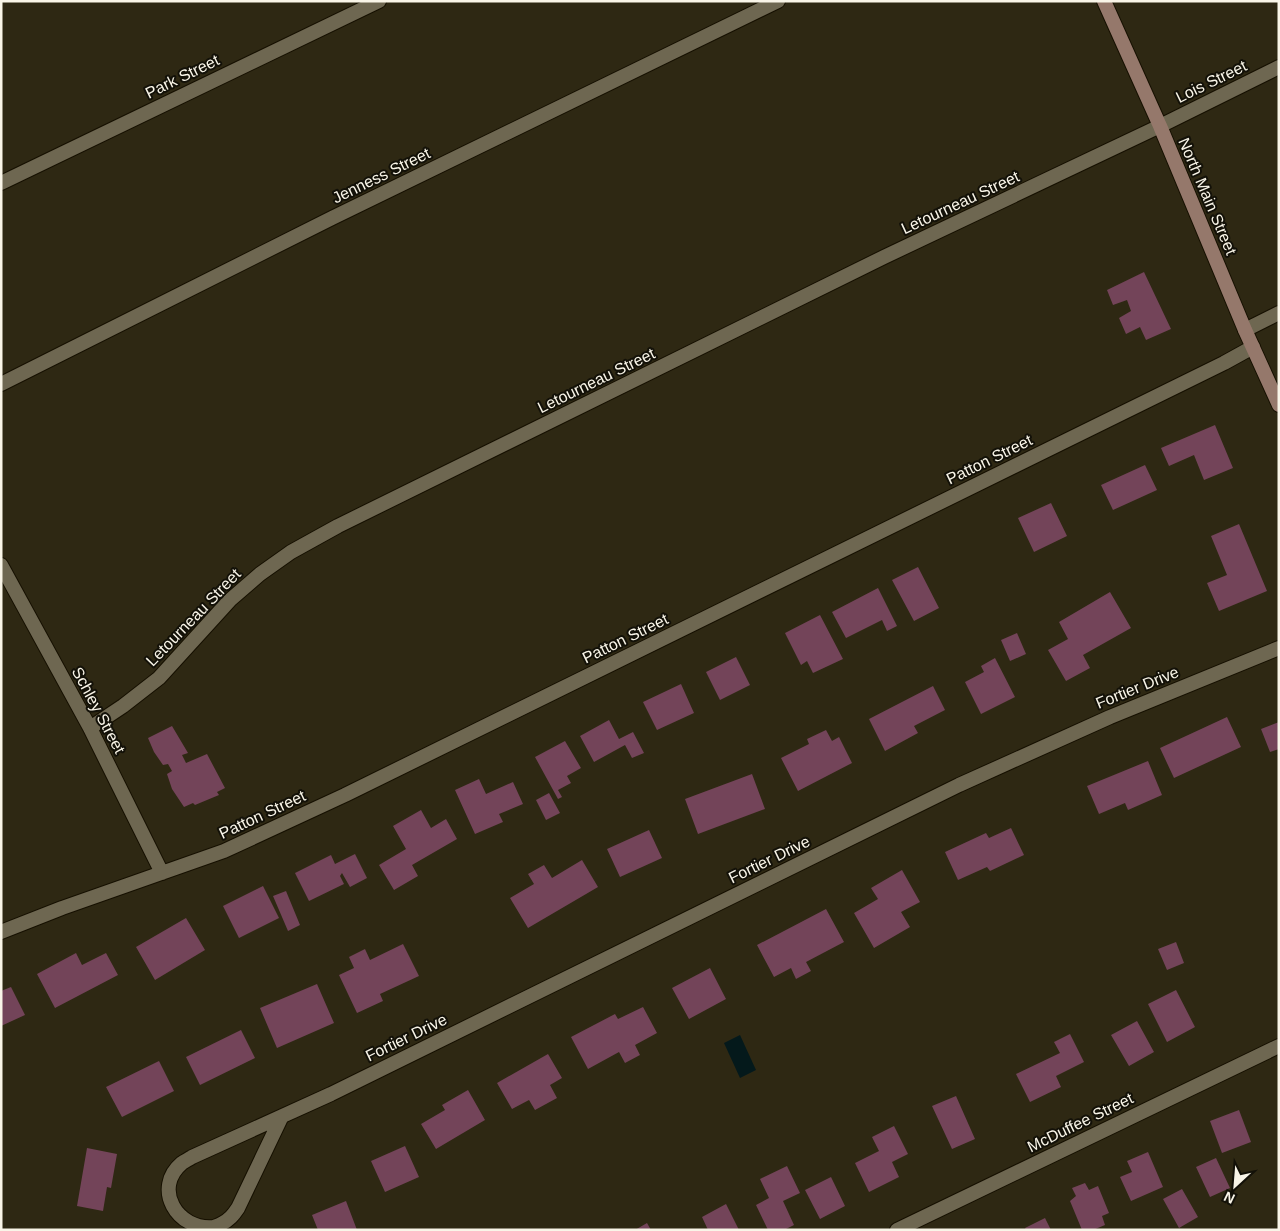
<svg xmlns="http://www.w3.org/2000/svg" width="1280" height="1231" font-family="Helvetica,sans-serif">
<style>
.water{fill:#04191b}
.building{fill:#734459}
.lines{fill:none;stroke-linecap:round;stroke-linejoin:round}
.minor-casing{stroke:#161001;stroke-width:16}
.secondary-casing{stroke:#161001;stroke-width:16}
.minor{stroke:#6e6751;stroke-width:14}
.secondary{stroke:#95786b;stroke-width:14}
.labels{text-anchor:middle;stroke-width:4;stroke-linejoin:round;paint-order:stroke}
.street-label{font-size:16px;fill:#f9f5e8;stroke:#131108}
</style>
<rect width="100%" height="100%" fill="#2e2813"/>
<!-- water -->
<path class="water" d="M740,1035l16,35 -16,8 -16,-35z"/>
<!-- building -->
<path class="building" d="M1144,272l27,57 -25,11 -6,-13 -14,7 -7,-16 12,-7 -4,-11 -14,5 -6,-15z
M1215,425l18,43 -29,12 -10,-25 -25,11 -8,-18z
M1145,465l12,25 -44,20 -12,-25z
M1051,503l16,33 -33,16 -16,-34z
M1239,524l28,67 -48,20 -12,-28 20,-8 -16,-39z
M918,567l21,41 -25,13 -22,-41z
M878,588l19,38 -10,5 -5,-11 -36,18 -14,-26z
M1110,592l21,36 -48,27 7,13 -24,13 -18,-31 20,-11 -9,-17z
M820,615l23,44 -30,14 -6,-12 -6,4 -16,-32z
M1017,633l9,21 -16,7 -9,-21z
M736,657l14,28 -30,15 -14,-28z
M995,658l20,39 -34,17 -16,-32 19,-10 -3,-6z
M681,684l13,29 -37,17 -14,-28z
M933,686l12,24 -31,16 4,7 -33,18 -16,-32z
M1227,717l14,30 -67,31 -14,-30z
M609,720l10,19 14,-7 11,21 -12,5 -7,-13 -31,17 -14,-26z
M1279,722v27l-9,3 -9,-23z
M172,726l16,27 -6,2 4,8 21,-9 18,34 -8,4 2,3 -24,10 -2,-2 -9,4 -12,-18 -5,-15 5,-3 -4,-7 -5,1 -9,-13 -6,-14z
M826,730l6,11 7,-4 13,26 -54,28 -17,-33 28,-14 -2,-5z
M565,741l16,27 -14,8 4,7 -13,7 4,7 -4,2 -23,-42z
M1148,761l14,34 -34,15 -3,-7 -26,11 -12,-28z
M752,774l13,35 -67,25 -13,-35z
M479,779l7,15 27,-12 10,22 -24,10 4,8 -28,12 -20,-44z
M549,793l11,20 -14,7 -10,-20z
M421,810l10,18 15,-9 11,20 -45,26 6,11 -24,14 -15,-25 27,-16 -13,-23z
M1011,828l13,27 -34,16 -3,-4 -29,13 -13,-28 41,-19 3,5z
M649,830l13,28 -42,19 -13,-28z
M355,854l12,24 -17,9 -8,-14 -2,3 4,8 -35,17 -14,-28 36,-18 4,9z
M582,860l16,27 -70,41 -18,-30 24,-14 -6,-10 16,-9 8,13z
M902,870l18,32 -19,10 9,15 -36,21 -20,-35 24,-14 -7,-11z
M263,886l16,32 -40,20 -16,-32z
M286,891l14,34 -12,6 -15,-35z
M826,909l18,33 -38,20 5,9 -15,8 -5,-11 -17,9 -17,-32z
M186,918l19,32 -50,30 -19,-33z
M1176,942l8,21 -17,7 -9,-21z
M403,944l16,32 -39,18 3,7 -26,12 -18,-38 15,-7 -5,-11 16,-8 5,11z
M76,953l6,12 24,-12 12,22 -63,33 -18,-34z
M710,968l16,31 -37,20 -17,-31z
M317,984l17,39 -57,25 -17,-40z
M11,987l14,28 -24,11v-35z
M1176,990l19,37 -28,15 -19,-38z
M643,1007l14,26 -22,12 5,10 -15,8 -6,-11 -31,17 -17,-32 44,-23 3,5z
M1137,1021l17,31 -25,14 -18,-31z
M241,1030l14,28 -55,27 -14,-28z
M1070,1034l14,28 -28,14 5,11 -31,15 -14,-28 44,-21 -6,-11z
M548,1054l14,24 -12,7 7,13 -22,12 -6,-10 -17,9 -15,-26z
M159,1061l15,30 -52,26 -16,-30z
M468,1090l17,30 -49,29 -15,-25 24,-14 -3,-5z
M956,1096l19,43 -23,10 -20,-43z
M1239,1110l12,32 -29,11 -12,-32z
M894,1126l14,28 -16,8 7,15 -30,15 -14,-29 24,-12 -7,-14z
M405,1146l14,31 -34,15 -14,-31z
M87,1148l30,6 -6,34 -4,-1 -4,24 -26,-5z
M1148,1152l15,35 -32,14 -11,-24 12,-5 -5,-11z
M1216,1158l14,30 -20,9 -14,-30z
M787,1166l13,27 -17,8 11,24 -10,5h-16l-12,-25 13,-7 -9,-19z
M831,1177l14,29 -25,13 -15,-29z
M1085,1183l4,7 9,-4 11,27 -7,3 3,9 -12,5h-11l-12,-29 6,-5 -4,-8z
M1182,1189l16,28 -19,11 -16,-29z
M346,1201l11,29h-39l-6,-15z
M726,1204l13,26h-31l-6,-13z
M1045,1218l6,12h-25l-1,-2z
M647,1223l4,7h-16z"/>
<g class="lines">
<defs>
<path id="minor" d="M1,183l378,-182
M1245,330l34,-17
M1,384l331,-166 446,-217
M1,565l89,163 72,145
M90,728l33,-22 36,-28 71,-78 30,-26 31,-22 47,-26 546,-269 276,-131 119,-59
M1,932l61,-24 162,-57 121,-56 879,-432 29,-16
M282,1116l-44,92c-2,3 -4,6 -7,9 -5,5 -11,8 -17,10 -37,4 -62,-39 -32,-64 3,-2 7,-4 10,-6l139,-63 628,-309 151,-68 169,-69
M897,1230l382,-184"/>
<path id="secondary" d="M1104,1l56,125 85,204 34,75"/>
</defs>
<!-- minor casing -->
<use href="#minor" class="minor-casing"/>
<!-- secondary casing -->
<use href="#secondary" class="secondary-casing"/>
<!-- minor -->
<use href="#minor" class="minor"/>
<!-- secondary -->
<use href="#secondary" class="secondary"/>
</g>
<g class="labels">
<!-- street labels -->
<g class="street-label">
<text transform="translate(182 76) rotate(-26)" y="6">Park Street</text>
<text transform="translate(1211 81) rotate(-26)" y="6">Lois Street</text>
<text transform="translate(381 175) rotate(-26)" y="6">Jenness Street</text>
<text transform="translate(1208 196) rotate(67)" y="6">North Main Street</text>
<text transform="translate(960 202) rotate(-25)" y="6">Letourneau Street</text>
<text transform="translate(596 380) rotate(-26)" y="6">Letourneau Street</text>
<text transform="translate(989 459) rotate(-26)" y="6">Patton Street</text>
<text transform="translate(193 617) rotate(-46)" y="6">Letourneau Street</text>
<text transform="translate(625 638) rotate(-26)" y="6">Patton Street</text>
<text transform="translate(1137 687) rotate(-22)" y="6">Fortier Drive</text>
<text transform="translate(99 710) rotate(62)" y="6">Schley Street</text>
<text transform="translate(262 814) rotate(-25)" y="6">Patton Street</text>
<text transform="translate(769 859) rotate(-26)" y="6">Fortier Drive</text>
<text transform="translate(406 1037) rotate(-26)" y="6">Fortier Drive</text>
<text transform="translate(1080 1122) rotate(-26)" y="6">McDuffee Street</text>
</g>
</g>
<!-- border -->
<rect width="1280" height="1231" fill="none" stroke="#f9f5e8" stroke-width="5"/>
<!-- north arrow -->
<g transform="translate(1235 1186) rotate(206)" stroke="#131108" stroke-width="4" paint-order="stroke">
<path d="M0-4L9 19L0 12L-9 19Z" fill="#f9f5e8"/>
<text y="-8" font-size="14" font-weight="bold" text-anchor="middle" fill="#f9f5e8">N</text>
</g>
</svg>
